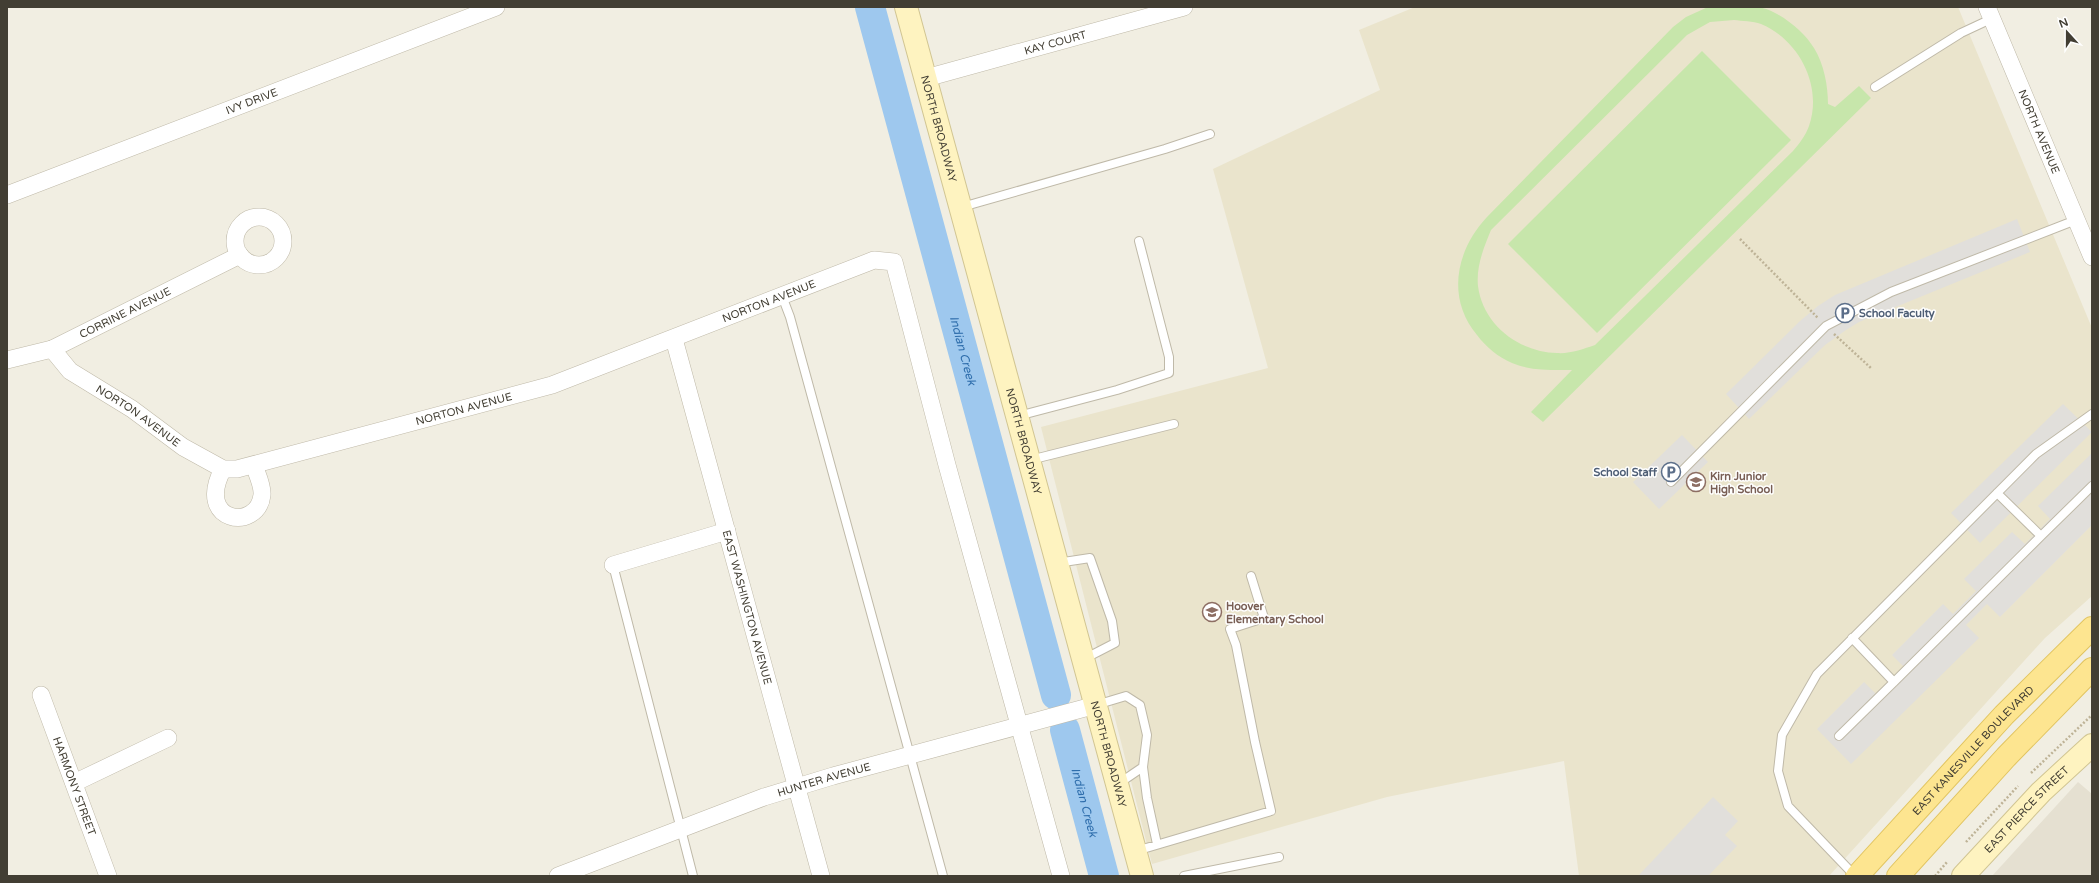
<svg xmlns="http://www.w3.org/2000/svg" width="2099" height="883" font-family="'Varela Round',sans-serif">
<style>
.residential{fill:#e5e0d1}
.education{fill:#eae4cc}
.green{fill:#c7e6ab;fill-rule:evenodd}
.parking{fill:#e1dfdb}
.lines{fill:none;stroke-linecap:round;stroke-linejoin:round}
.river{stroke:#9ec8ee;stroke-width:30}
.lane-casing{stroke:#bfb9a8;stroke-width:10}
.street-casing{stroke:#bfb9a8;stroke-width:18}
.secondary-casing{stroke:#d1c592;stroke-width:24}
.primary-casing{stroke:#e1c460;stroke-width:24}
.path{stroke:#beb397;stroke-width:2.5;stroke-dasharray:2 2;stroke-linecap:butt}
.lane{stroke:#fff;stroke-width:8}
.street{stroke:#fff;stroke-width:17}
.secondary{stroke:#fef3c0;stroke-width:22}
.primary{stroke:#fde590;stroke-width:22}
.labels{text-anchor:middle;stroke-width:3;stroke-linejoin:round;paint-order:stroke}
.street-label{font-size:11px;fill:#423e33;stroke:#fff}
.service-label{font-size:11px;font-weight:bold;fill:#4e5e75;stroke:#fff;text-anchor:start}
.education-label{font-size:11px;font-weight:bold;fill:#785e54;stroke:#fff;text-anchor:start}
.water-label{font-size:12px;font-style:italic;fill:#2f6eac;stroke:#fff}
</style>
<rect width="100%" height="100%" fill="#f1eee2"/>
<!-- residential -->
<path class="residential" d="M2078,782l14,12v82h-100z"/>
<!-- education -->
<path class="education" d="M1415,7h543l134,321v268l-47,42 -216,238h-250l-15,-115 -177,36 -235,67 -111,-437 227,-59 -55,-199 167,-79 -21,-60z"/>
<!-- green -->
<path class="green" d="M1708,7c16,0 33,-2 49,0 20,2 47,24 57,41 10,16 14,38 14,56l7,3 24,-21 12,12 -328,324 -12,-10 41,-42c-20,0 -41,1 -60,-7 -14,-6 -26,-16 -35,-28 -31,-37 -21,-85 10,-118l186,-190 13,-10zM1734,20c8,1 19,1 27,4 38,16 62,62 48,102 -3,9 -10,18 -16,25l-198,194c-12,4 -25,9 -38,8 -38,-1 -74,-28 -79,-67 -2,-20 6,-39 13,-56l196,-195 23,-13z
M1702,51l89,89 -194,193 -89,-89z"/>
<!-- parking -->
<path class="parking" d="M2017,219l13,33 -171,70 -13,8 -21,15 -76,74 -23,-25 74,-73 18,-15 17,-11z
M2063,404l29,28 -112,111 -29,-30z
M1682,435l26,27 -49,47 -26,-27z
M2092,453v72l-92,92 -13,-13 -21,21 13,13 -128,126 -34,-35 47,-47 13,13 28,-27 -13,-13 51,-51 10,10 23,-23 -12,-12 48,-47 13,12 25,-25 -12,-13z
M1713,797l25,24 -13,14 12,11 -29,30h-70z"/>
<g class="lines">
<!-- river -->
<g class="river">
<path id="s1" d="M870,7l186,688"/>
<path id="s2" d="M1065,730l39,146"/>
</g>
<defs>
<path id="lane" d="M1875,87l86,-54 30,-14
M962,207l203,-58 45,-15
M782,296l8,21 153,559
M1018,416l99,-26 52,-17v-16l-30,-116
M1030,460l144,-36
M1671,482l155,-156 65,-34 185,-72
M2041,536l51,-50
M1057,563l33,-5 22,63 3,22 -31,16
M613,565l80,311
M1852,638l42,44 147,-146 -44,-43
M1096,705l30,-9 14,9 7,30 -4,32 -25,17
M1839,736l55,-54
M1143,767l4,31 10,46
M1136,851l135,-40 -16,-69 -19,-97 -6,-16 34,-11 -13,-42
M1184,876l95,-19
M1855,876l-67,-70 -10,-35 4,-36 35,-61 219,-220 56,-40"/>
<g id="street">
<path id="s3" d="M1987,7l105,250"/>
<path id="s4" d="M926,78l258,-71"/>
<path id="s5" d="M7,195l489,-188"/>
<circle cx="259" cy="241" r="24"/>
<path id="s6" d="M674,339l147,537"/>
<path id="s7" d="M52,349l18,22 62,38 51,38 40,22h14l315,-84 322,-125 20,2 53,203 114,411"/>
<path id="s8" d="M7,360l45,-11 188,-94"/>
<path d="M223,469c-29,54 35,63 39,26 1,-9 -5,-21 -8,-30"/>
<path d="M613,565l114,-34"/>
<path id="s9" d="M41,695l67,181"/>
<path d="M74,783l94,-45"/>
<path id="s10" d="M558,876l206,-79 69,-21 263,-71"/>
</g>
<g id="secondary">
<path id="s11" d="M906,7l236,869"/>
<path id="s12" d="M1963,876l78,-84 51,-47"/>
</g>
<g id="primary">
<path id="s13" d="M1857,876l147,-161 88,-87"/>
<path d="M1898,876l108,-119 86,-88"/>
</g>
</defs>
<!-- lane casing -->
<use href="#lane" class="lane-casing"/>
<!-- street casing -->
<use href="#street" class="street-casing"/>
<!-- secondary casing -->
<use href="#secondary" class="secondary-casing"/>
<!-- primary casing -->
<use href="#primary" class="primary-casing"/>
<!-- path -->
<path class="path" d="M1740,239l78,79
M1834,334l38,35
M2031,773l61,-58
M1966,842l52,-56
M1935,876l12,-14"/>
<!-- lane -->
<use href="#lane" class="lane"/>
<!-- street -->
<use href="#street" class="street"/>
<!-- secondary -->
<use href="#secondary" class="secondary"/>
<!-- primary -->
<use href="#primary" class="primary"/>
</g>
<!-- icons -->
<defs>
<symbol id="parking-ring" viewBox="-11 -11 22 22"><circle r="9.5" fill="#fff" stroke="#5c6f8a" stroke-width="1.5"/><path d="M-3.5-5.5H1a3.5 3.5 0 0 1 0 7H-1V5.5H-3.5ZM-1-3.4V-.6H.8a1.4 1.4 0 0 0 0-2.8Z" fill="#5c6f8a"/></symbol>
<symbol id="school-ring" viewBox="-11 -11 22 22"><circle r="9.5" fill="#fff" stroke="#8d6e63" stroke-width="1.5"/><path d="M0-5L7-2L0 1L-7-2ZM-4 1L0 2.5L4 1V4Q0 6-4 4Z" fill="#8d6e63"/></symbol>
</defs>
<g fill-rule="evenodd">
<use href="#parking-ring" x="1834" y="302" width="22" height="22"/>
<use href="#parking-ring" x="1660" y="461" width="22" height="22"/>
<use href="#school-ring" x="1685" y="471" width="22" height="22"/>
<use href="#school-ring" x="1201" y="601" width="22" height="22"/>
</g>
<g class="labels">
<!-- street labels -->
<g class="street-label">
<text dy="4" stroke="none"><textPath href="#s4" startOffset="134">KAY COURT</textPath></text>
<text dy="4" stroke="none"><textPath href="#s5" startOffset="262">IVY DRIVE</textPath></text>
<text dy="4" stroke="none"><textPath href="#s11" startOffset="126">NORTH BROADWAY</textPath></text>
<text dy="4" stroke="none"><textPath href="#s3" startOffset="135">NORTH AVENUE</textPath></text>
<text dy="4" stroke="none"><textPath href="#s7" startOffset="783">NORTON AVENUE</textPath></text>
<text dy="4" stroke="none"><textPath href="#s8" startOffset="128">CORRINE AVENUE</textPath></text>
<text dy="4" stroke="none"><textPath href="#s7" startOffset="459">NORTON AVENUE</textPath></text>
<text dy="4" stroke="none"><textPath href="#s7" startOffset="110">NORTON AVENUE</textPath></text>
<text dy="4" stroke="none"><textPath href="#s11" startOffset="450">NORTH BROADWAY</textPath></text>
<text dy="4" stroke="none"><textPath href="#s6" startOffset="278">EAST WASHINGTON AVENUE</textPath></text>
<text dy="4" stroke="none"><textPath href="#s13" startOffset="171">EAST KANESVILLE BOULEVARD</textPath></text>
<text dy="4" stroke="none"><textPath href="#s11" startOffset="774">NORTH BROADWAY</textPath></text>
<text dy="4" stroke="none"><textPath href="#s10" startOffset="283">HUNTER AVENUE</textPath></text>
<text dy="4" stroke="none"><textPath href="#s9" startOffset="97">HARMONY STREET</textPath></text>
<text dy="4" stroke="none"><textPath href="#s12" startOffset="92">EAST PIERCE STREET</textPath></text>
</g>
<!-- service labels -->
<g class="service-label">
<text x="1859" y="317">School Faculty</text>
<text x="1657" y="476" text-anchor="end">School Staff</text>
</g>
<!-- education labels -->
<g class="education-label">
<text x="1710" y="480">Kirn Junior<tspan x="1710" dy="13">High School</tspan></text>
<text x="1226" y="610">Hoover<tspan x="1226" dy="13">Elementary School</tspan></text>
</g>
<!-- water labels -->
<g class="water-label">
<text dy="4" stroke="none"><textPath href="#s1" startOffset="356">Indian Creek</textPath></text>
<text dy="4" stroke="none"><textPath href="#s2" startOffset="75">Indian Creek</textPath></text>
</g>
</g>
<!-- border -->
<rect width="2099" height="883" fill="none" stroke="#423e33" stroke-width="16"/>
<!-- north arrow -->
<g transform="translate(2067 32) rotate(339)" stroke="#ffffff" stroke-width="3" paint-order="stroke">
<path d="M0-3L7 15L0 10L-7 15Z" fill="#423e33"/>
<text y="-6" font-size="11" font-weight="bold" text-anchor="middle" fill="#423e33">N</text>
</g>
</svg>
